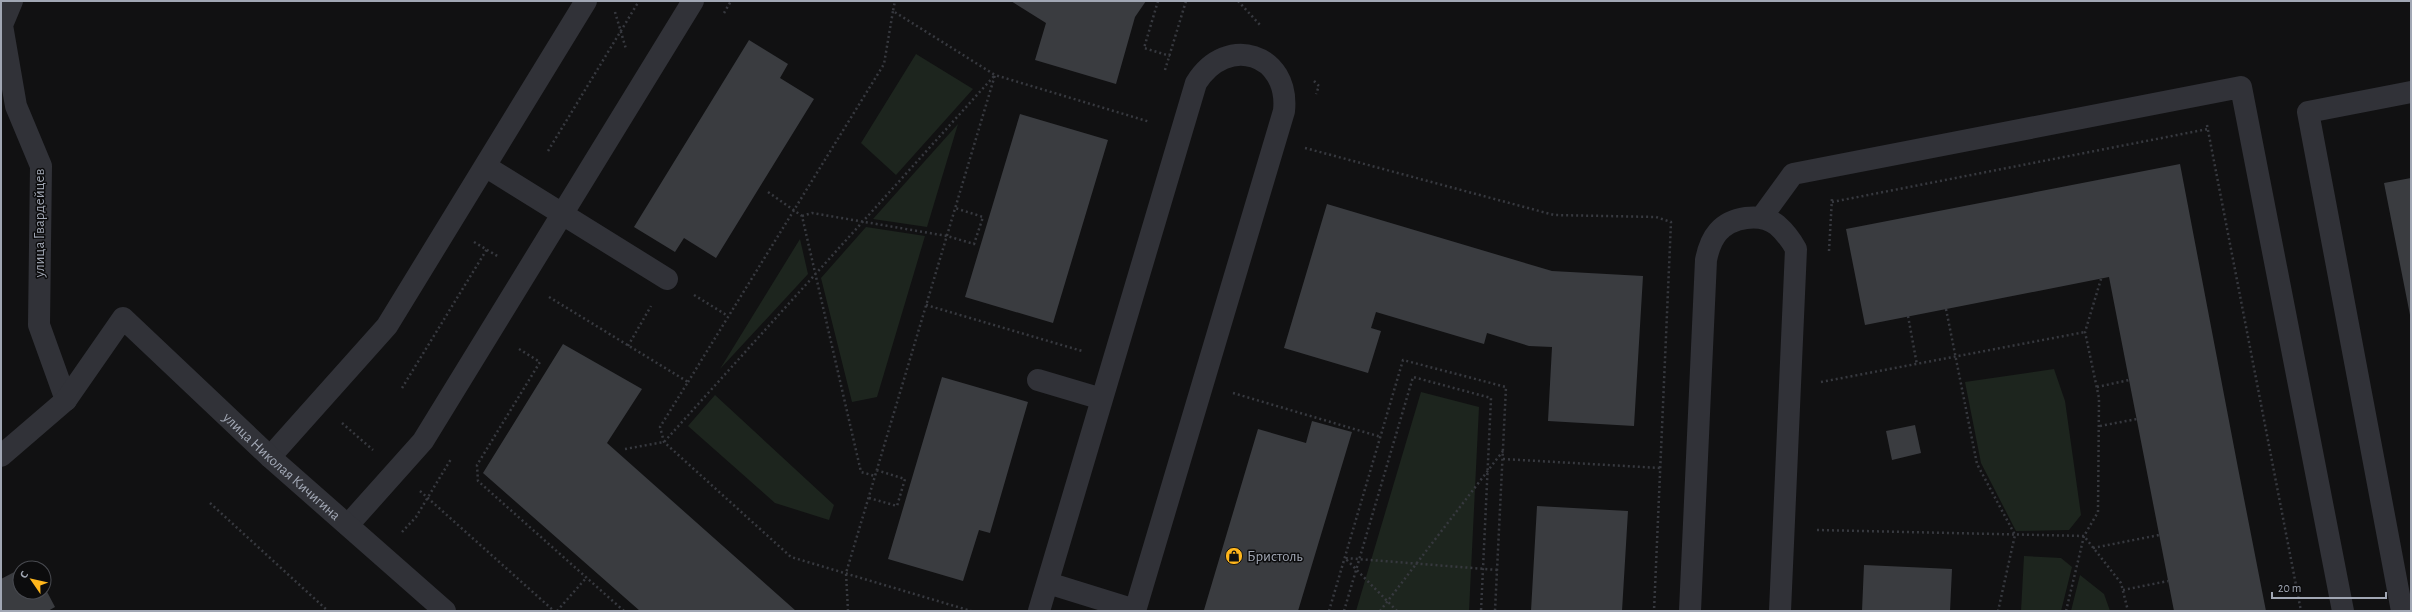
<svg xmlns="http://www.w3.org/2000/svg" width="2412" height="612" font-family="'Alegreya Sans',sans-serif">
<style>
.green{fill:#1d251e}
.building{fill:#3a3c40}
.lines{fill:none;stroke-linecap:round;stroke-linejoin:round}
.path{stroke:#37393f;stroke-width:2.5;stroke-dasharray:2 3;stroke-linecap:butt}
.lane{stroke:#313238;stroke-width:22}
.street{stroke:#313238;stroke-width:22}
.labels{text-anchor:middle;stroke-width:3;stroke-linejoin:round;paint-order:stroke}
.street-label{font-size:15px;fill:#a1a7b4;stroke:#0c0c0d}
.poi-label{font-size:15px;fill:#a1a7b4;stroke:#0c0c0d;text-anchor:start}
</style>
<rect width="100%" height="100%" fill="#111112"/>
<!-- green -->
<path class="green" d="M916,54l57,35 -77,86 -35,-32z
M958,124l-31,103 -54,-8z
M866,227l59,9 -48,161 -25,5 -31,-124z
M800,239l8,35 -88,95z
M2054,369l11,32 16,114 -12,15 -53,1 -35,-68 -16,-81z
M1421,392l58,15 -10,204h-113z
M715,395l119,110 -5,15 -54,-17 -87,-77z
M2024,556l37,2 11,9 -11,44h-40z
M2080,575l24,19 6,17h-39z"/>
<!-- building -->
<path class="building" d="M1011,1h135l-11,16 -19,67 -81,-24 11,-37z
M749,40l39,24 -8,14 34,21 -98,159 -32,-20 -9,14 -41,-25z
M1020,114l88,26 -55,183 -88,-26z
M2180,164l58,304 28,143h-92l-65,-334 -244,48 -19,-96z
M2411,178v137h-1l-26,-132z
M1327,204l225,67 91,5 -9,150 -86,-5 4,-74 -23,-1 -42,-13 -3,11 -108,-32 -5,16 10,3 -13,42 -84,-25z
M563,344l79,45 -35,54 189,168h-156l-157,-138z
M942,377l86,25 -38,131 -11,-3 -16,51 -75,-22z
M1312,421l40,11 -54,179 -94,-1 54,-181 48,14z
M1915,425l6,28 -29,7 -6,-29z
M1537,506l91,5 -6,100h-91z
M32,563l2,5h-12z
M1864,565l88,4 -2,42h-88z
M20,569v23h24v-6l11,21 -7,4h-47v-32z"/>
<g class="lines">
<!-- path -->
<path class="path" d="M1158,1l-14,47 26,8
M1238,1l23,25
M615,12l11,37
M724,13l7,-12
M1165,70l21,-69
M1314,81l5,5 -3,8
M2207,125l94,486
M1305,148l249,67 102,2 15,5 -17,389
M548,151l91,-150
M768,192l34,24 59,256 14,4
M1832,202l376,-73
M802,216l10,-3 135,23 27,8 9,-27 -28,-9
M474,242l25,15
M1829,251l3,-53
M694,295l34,21
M549,297l139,85 -28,45 4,15 127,115 180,54
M926,305l156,46
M1946,309l31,155 38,71 -17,76
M1908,316l9,49
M628,346l23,-40
M519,349l21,13 -63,103 1,16 146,130
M688,382l196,-318 9,-53
M1821,382l264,-50
M2097,387l32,-7
M402,388l85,-139
M1233,393l148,44
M342,423l31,27
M2100,426l37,-7
M625,449l39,-7 331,-367 -102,-64 2,-10
M1503,459l157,9
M420,491l134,120
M869,498l28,8 8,-27 -29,-9
M210,503l118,108
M1817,530l267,6 37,47 7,28
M402,532l14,-15 35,-58
M2093,548l66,-13
M2123,590l45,-9
M557,611l30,-34
M848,611l-2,-38 149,-498 155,47
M1329,611l74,-251 103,27 -11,224
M1344,611l69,-234 78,21 -10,213
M1380,611l123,-160
M1397,611l-52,-53 153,12
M2066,611l18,-75 14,-24 1,-114 -14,-66 16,-53"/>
<!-- lane -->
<path class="lane" d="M485,166l182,113
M1761,218l32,-44 448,-87 102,524
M1038,380l64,19
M270,457l117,-131 199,-325
M348,525l75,-84 270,-440
M1048,583l87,27
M1039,611l157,-528c31,-50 94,-29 88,28l-149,500
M1690,611l16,-351c2,-10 5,-20 12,-28 13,-15 42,-20 59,-7 8,7 14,15 19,24l-16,362
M2402,611l-94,-499 103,-20"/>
<!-- street -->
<g class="street">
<path d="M12,1l-10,24 14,81 25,60 -2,159 27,75"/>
<path id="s1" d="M1,456l65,-56 57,-82 147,139 175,154"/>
</g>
</g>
<!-- icons -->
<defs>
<symbol id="shop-disc" viewBox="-11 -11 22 22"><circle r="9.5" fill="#ffb61c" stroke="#0c0c0d"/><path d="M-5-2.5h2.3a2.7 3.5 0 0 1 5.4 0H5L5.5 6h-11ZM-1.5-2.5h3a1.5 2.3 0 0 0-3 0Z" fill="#111"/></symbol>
</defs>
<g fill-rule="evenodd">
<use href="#shop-disc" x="1224" y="546" width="20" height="20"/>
</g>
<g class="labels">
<!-- street labels -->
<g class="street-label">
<text transform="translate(39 223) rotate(-90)" y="5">улица Гвардейцев</text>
<text dy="5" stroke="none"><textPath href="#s1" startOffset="403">улица Николая Кичигина</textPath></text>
</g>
<!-- poi labels -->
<g class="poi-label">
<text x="1247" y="561">Бристоль</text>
</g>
</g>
<!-- border -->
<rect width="2412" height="612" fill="none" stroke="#a1a7b4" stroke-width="4"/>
<!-- north arrow -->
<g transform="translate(32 580) rotate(304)"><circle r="19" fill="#0c0c0d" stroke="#484a50"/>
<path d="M0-3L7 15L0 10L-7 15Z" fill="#ffb61c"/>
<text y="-6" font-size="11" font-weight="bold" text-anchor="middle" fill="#a1a7b4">С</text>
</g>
<!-- scale -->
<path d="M2272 592v6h114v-6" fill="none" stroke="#a1a7b4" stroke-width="2"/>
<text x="2278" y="592" font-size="12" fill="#a1a7b4" stroke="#0c0c0d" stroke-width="3" paint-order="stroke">20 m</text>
</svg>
